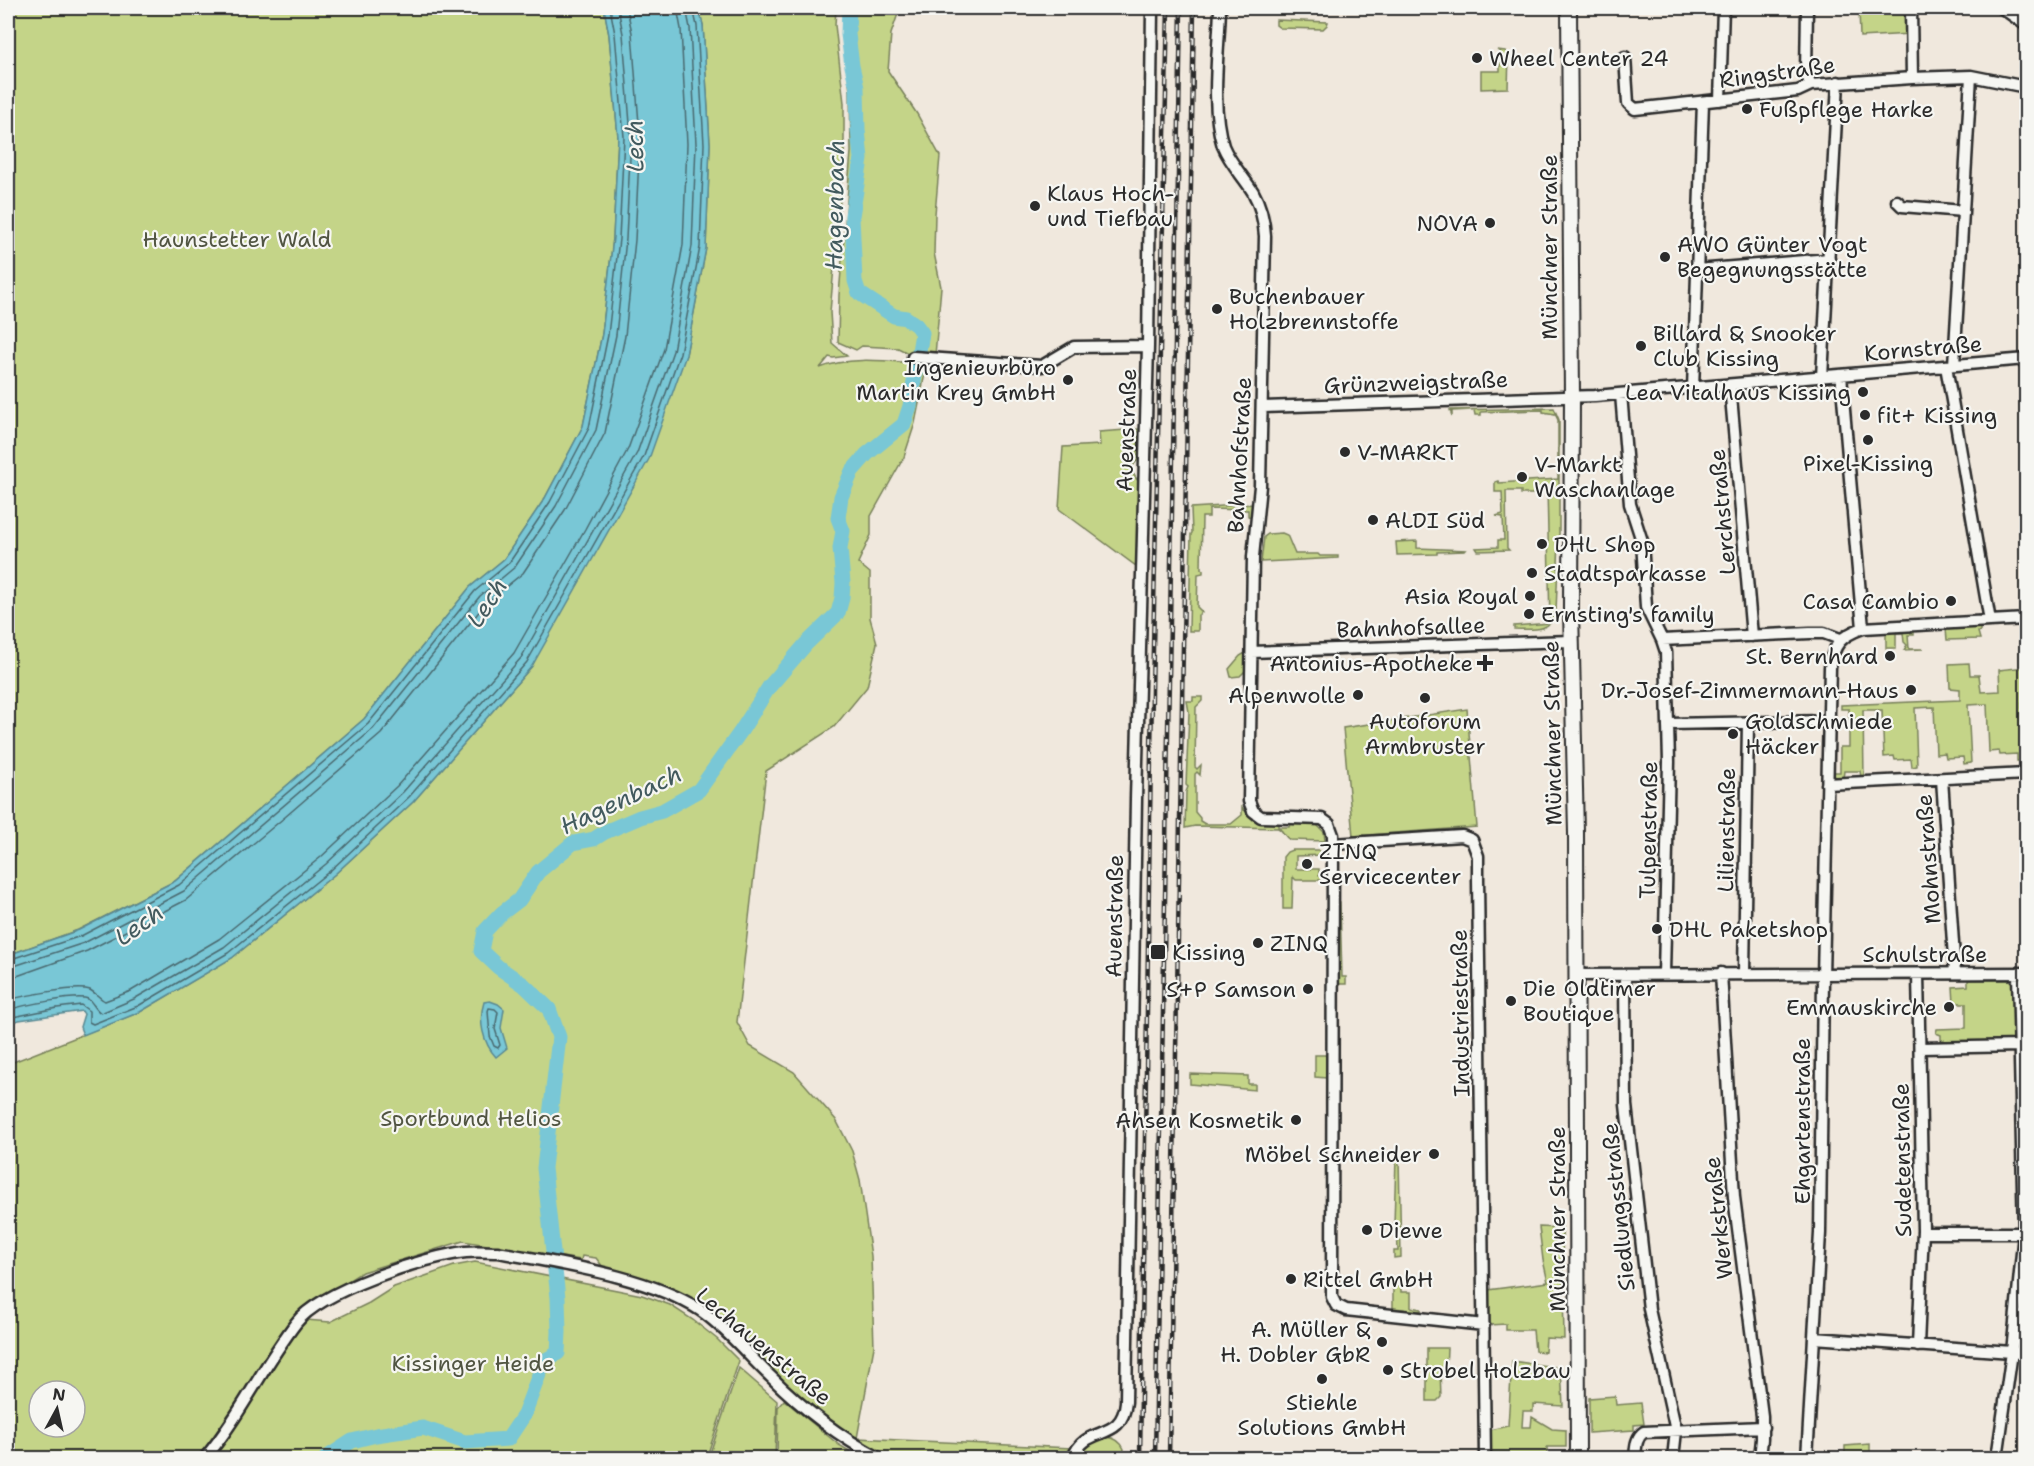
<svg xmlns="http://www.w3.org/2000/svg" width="2034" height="1466" font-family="'Shantell Sans',sans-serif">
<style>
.green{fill:#c4d488;stroke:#78805a;stroke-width:1.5;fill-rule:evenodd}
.water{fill:#79c7d6;stroke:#5a8992;stroke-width:1.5}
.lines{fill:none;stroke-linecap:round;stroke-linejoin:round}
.shore{stroke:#4a696f;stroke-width:1.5}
.river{stroke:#79c7d6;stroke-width:15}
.minor-casing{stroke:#2b2b2b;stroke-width:15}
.major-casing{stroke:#2b2b2b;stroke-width:18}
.minor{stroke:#f6f6f2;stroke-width:10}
.major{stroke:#f6f6f2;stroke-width:14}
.rail-casing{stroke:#2b2b2b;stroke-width:4.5}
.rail{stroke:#f6f6f2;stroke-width:2;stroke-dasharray:7;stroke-linecap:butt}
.poi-dot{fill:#2b2b2b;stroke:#f6f6f2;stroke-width:2}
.labels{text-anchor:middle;stroke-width:4.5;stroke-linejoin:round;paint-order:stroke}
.poi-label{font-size:22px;fill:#2b2b2b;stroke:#f6f6f2;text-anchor:start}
.street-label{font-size:22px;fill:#2b2b2b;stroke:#f6f6f2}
.park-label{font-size:22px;fill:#515542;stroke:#f6f6f2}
.water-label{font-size:24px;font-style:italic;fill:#425a5e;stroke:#f6f6f2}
</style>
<rect width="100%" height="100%" fill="#f0e8dd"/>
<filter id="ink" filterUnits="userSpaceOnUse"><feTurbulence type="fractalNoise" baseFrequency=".0167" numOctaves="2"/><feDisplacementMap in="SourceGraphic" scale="12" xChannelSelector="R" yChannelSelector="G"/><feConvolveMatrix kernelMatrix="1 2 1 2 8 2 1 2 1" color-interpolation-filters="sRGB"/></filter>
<g filter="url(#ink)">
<!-- green -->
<path class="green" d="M8,8h596l5,27 9,102 -5,101 -11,96 -19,92 -38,72 -41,61 -34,28 -106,132 -94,81 -95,81 -97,49 -70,25z
M699,8h137l-1,17 9,78v52l-14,157 2,31 15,13 -14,2 -4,-1 -9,11c31,-13 73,-6 107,-4l-12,59 -11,34 -33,59v19l-13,28 12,10v45l7,25 -10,44 -33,40 -68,44 -29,251 13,24 44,26 42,48 16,31 8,29 11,76 3,91 -17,91 214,10 -4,10h-180c-46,-24 -86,-58 -123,-94 -22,-22 -44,-49 -71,-65 -25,-15 -55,-18 -83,-23l-14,-18 -14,-2 -1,4 -118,-19 -101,31 -63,40 -14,18 -86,128h-191v-394l132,-52 92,-54 103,-84 78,-72 119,-136 154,-311 20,-107 4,-104 -7,-119zM39,1391h36v36h-36z
M843,8h5l-2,26 4,32 6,23v42l3,28 -9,55 4,77 15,13 11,5 7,-2 -26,-16 -4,-9 1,-34 -4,-15 1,-17 8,-57 -3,-29 -1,-43 -6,-22 -1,-57h48l-9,26 -3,37 29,43 23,42 -5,58 -1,39 7,34 -6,68 -27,-2 -10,-5 -36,-2 -6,4 -18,-8 1,-47 12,-143 -1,-61 -7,-54z
M1859,8h51v26l-50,3z
M1276,20l52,2 -1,3 -4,4 -43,-1 -4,-3z
M1497,50l8,1 4,3 -1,34 -27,1v-18h19v-19z
M1554,408l5,12v120l-3,71 -2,2c-2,20 -24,16 -40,16v-3l36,-3 -3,-136h-12v7h-14v-3h-15l1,57 2,2 -31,1 -2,-3 22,-1v-7h6l-1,-23 -7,-1 7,-2 -1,-22h-7v-10l3,-1 1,2 59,-4v-59l-3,-6 -12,-2v-2l-62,2v3h-6l-1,-5 -22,1v5l-2,-6z
M1139,429v29l-7,9v5l8,12 -4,82 -77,-57 4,-62 37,-2 -1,-13z
M1254,504l-3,13 -3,-1v-6l-39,-1v8h-7l-1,52 2,1v3l-5,1 -1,33 5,5 -4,3v16h-9l2,-97 1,-1 -1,-25z
M1282,533l5,2 8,19h23l2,2h18v2l-77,4 3,-25 4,-3z
M1417,541v7l49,2 -1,1 -28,1v2l-40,1 -1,-13z
M1980,627v4l-2,1 2,7 -33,1 -1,-11z
M1914,630v5h-6l1,14h14l-19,1 3,-5 -3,-3 -1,-9h-7v15h-10v-15l2,-1z
M1245,653l1,17 -6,6 -9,1 -2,-8 11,-13z
M1969,663l1,12h9l2,17 19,-1 -1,-21 27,-3v36h-4l1,58h-6v-7l-17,1 -1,-4 -10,1 -2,-48 -19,1 3,58 -7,1 -1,-7 -17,1 -1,-5 -9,1 -2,-47 -19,1 2,58 -5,1 -1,-8 -16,1 -1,-4 -10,1 -2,-47h-19l1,67h-3l-1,-6h-16l-1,8 -9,-3 -1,-4h7v-25h9v-38h-8v-4l119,-5v-11l-10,-1 -1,-24z
M1193,697h9v4l-6,6 -1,60 2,2 4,-4 -1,10 -3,-3 -2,2v38l5,6v3l5,3h26l11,-9v-8l11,13 25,3v4h11l1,-4 27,2 7,7 1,9 -35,-1c-6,-3 -6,-9 -12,-12l-83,-2 -10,2 1,-36 2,-5 -2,-2 3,-73 -2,-11h6z
M1467,709l10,118 -124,9 -10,-108z
M1292,850h26l6,5 -28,1v13h23v7l3,1v3h-26l-3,-3 -1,32h-9v-52l4,-5z
M1338,903h2l2,74h4v7h-8z
M1968,980h41l3,3 3,56 -3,3 -68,1v-3h-3v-5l-5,-2 1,-4 29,-1v-25h-12l-1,-16 15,-1z
M1315,1055h11v23l-11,-1z
M1190,1074l58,2v8h7v6l-65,-6z
M1396,1158h3l2,99 -7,1v-7h4l-1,-27h-3z
M1539,1227l23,1 2,111 -18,-1 -1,14 -10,-1 -2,-21h-27v-6l-17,1 -1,-35 60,-8 -5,-22z
M475,1262l167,33 28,10 23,15 24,19 22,22 -32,95 3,2h-498l80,-121 14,-17 24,2 39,-19 25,-16 60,-21z
M1393,1286h8v6h10v15l10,2v2l-28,-3z
M1427,1348h20l-1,22h-6l1,27 -4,4h-10z
M1512,1361l49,7 2,38 -30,-2v7h-10l-1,16h9l1,-10 20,12 14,1v17h-19v11h-57v-28l18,-4z
M739,1368l38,33 -2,57h-61l-5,-2z
M1615,1396l1,9 25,-2 3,21 -10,1v5l-45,3v-35z
M784,1400l55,45 22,13h-84l1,-51z
M1107,1437c9,1 14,5 17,12l-2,9h-44l7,-12z
M1870,1444v14h-25v-12z"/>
<!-- water -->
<path class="water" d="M604,8h95l4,17 7,119 -4,104 -20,107 -37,104 -117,207 -119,136 -78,72 -103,84 -92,54 -57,23 -3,-8 4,-13 -2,-3 -63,9 -11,4v-69l71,-25 96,-49 95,-81 94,-81 106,-132 34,-28 41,-61 38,-72 19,-92 11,-96 5,-101 -9,-102z
M490,1001l8,3 6,5 -3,19 6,20 -11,9c-13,-14 -18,-36 -12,-55z"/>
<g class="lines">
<!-- shore -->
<path class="shore" d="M8,960l73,-24 98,-51 189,-161 107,-133 34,-28 41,-61 39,-74 19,-93 11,-96 5,-102 -9,-103 -5,-26
M8,968l76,-25 100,-52 189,-162 107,-133 35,-29 41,-61 40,-76 20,-95 10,-96 5,-102 -8,-103 -5,-26
M8,977l9,-1 70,-25 99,-51 99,-83 96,-83 105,-131 37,-30 42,-63 40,-77 20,-97 10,-96 5,-103 -8,-104 -5,-25
M8,1000c15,-4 68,-15 82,-10 6,3 10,9 15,11l26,-10 88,-52 102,-82 76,-71 117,-133 71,-124 43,-80 36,-100 19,-104 4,-101 -6,-115 -4,-21
M489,1008l6,1 3,3 -3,17 5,16 -2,3 -4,-2 -4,-10 -2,-25z
M8,1010c12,-4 70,-16 80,-11 6,4 7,11 13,14l33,-14 90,-52 102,-83 77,-72 118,-134 116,-205 36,-102 19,-105 4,-102 -6,-116 -4,-20
M8,1018l49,-10 24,-3 8,6v11l4,2 45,-18 90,-53 103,-83 78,-73 118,-135 117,-206 36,-103 20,-106 4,-103 -7,-118 -4,-18"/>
<!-- river -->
<path class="river" d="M326,1458l26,-17 24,-6 47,-7 42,14 43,-3 16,-24 20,-54 14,-8 1,-21 -1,-34 -14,-130 15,-131 -10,-28 -25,-24 -26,-18 -17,-16 4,-20 17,-18 17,-13 19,-28 35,-29 21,-4 11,-7 35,-15 22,-6 37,-21 42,-59 28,-44 37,-43 32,-31 4,-15 1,-15 -3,-35 3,-17 -5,-13 3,-21 11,-26 15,-17 37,-30 6,-18 12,-73 -6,-8 -10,-7 -12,-2 -35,-23 -4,-12 -3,-65 9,-57 -3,-29 -1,-42 -5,-22 -4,-32 1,-26"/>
<defs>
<path id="minor" d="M1220,8c-1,42 -10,97 3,138 7,17 20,30 30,46 8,14 11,29 12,44l-5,250 -7,71 -4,244 4,10 8,6 61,2 7,5 4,11 -1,462 4,8 10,5 138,15
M1807,8l-1,66 5,11
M2002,8l24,17
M1625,57l3,46 7,6 163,-18 13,-6 101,-7 -1,-70
M1912,78l59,-2 55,11
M1720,100l3,-92
M1897,201l5,5 61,5
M1697,270l132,-11
M913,357l129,9 32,-19 74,-1
M1954,365l17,-289
M1946,366l44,255
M1841,375l22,253
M1822,377l16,-295
M1730,385l22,251
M1693,389l10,-287
M1621,394l9,110 12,37 4,66 16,33 148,-7h14l16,6
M1263,407l332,-11 431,-37
M1662,640l4,12 3,110 -5,212
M1252,652l319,-11
M1669,724l160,-3
M1942,779l13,194
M1827,784l199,-10
M1333,844l129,-8 10,4 6,16v23l7,579
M1721,973l13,224 28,219v23l-2,19
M1744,973l4,-250
M1576,975l450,-2
M1625,975l1,130 23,204 27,122 -3,27
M1920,1048l101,-2
M1923,1233h103
M1814,1338l212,15
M1918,1346l5,-116 -5,-256
M205,1458c35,-42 58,-92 91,-135 24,-32 130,-67 170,-71 11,-1 22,0 32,0 62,12 150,24 202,58 25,17 48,45 70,66 32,32 70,61 109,82
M1073,1458c12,-35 49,-14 53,-56l10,-603 12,-453 4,-338
M1635,1458c1,-9 0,-20 9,-26l119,-5
M1807,1458l13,-225 3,-256 7,-310c4,-24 11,-31 33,-39l163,-9
M1997,1458l15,-106 12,-119 -6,-260"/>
<path id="major" d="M1569,8l3,388 -1,213 5,224 2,625"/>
</defs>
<!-- minor casing -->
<use href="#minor" class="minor-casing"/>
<!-- major casing -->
<use href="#major" class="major-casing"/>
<!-- minor -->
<use href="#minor" class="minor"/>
<!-- major -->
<use href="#major" class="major"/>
<defs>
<path id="rail" d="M1140,1458l12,-767 16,-683
M1155,1458l26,-1450
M1169,1458l25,-1450"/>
</defs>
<!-- rail casing -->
<use href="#rail" class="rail-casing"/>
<!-- rail -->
<use href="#rail" class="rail"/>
</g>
</g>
<!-- markers -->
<g class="poi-dot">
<circle cx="1477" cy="58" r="6"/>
<circle cx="1747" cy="109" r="6"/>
<circle cx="1035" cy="206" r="6"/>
<circle cx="1490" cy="223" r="6"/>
<circle cx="1665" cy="257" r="6"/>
<circle cx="1217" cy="309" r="6"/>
<circle cx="1641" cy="346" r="6"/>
<circle cx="1068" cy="380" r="6"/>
<circle cx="1863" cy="392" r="6"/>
<circle cx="1865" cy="415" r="6"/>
<circle cx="1868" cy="440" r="6"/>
<circle cx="1345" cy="452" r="6"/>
<circle cx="1522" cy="477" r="6"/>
<circle cx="1373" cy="520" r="6"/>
<circle cx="1542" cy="544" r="6"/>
<circle cx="1532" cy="573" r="6"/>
<circle cx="1530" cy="596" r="6"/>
<circle cx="1951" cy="601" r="6"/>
<circle cx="1529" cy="614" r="6"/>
<circle cx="1890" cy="656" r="6"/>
<path d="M1482 654h6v6h6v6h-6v6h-6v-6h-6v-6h6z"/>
<circle cx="1911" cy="690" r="6"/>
<circle cx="1358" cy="695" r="6"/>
<circle cx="1425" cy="698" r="6"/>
<circle cx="1733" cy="734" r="6"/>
<circle cx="1307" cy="864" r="6"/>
<circle cx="1657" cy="929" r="6"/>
<circle cx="1258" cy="943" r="6"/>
<rect x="1150" y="944" width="16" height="16" rx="3"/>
<circle cx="1308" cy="989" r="6"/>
<circle cx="1511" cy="1001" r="6"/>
<circle cx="1949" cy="1007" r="6"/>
<circle cx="1296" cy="1120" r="6"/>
<circle cx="1434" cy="1154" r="6"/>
<circle cx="1367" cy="1230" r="6"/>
<circle cx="1291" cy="1279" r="6"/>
<circle cx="1382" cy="1342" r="6"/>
<circle cx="1388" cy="1370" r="6"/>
<circle cx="1322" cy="1379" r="6"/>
</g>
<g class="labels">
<!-- poi labels -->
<g class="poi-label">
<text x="1489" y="66">Wheel Center 24</text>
<text x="1759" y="117">Fußpflege Harke</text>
<text x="1047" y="201">Klaus Hoch-<tspan x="1047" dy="25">und Tiefbau</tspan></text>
<text x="1478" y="231" text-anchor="end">NOVA</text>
<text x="1677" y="252">AWO Günter Vogt<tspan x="1677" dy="25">Begegnungsstätte</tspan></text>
<text x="1229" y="304">Buchenbauer<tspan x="1229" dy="25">Holzbrennstoffe</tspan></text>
<text x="1653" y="341">Billard &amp; Snooker<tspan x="1653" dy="25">Club Kissing</tspan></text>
<text x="1056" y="375" text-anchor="end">Ingenieurbüro<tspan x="1056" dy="25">Martin Krey GmbH</tspan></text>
<text x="1851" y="400" text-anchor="end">Lea Vitalhaus Kissing</text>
<text x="1877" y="423">fit+ Kissing</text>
<text x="1357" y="460">V-MARKT</text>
<text x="1868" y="471" text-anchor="middle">Pixel-Kissing</text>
<text x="1534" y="472">V-Markt<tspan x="1534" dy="25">Waschanlage</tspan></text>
<text x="1385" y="528">ALDI Süd</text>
<text x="1554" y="552">DHL Shop</text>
<text x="1544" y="581">Stadtsparkasse</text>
<text x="1518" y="604" text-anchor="end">Asia Royal</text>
<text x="1939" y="609" text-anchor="end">Casa Cambio</text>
<text x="1541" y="622">Ernsting's family</text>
<text x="1878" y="664" text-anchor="end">St. Bernhard</text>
<text x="1473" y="671" text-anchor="end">Antonius-Apotheke</text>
<text x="1899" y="698" text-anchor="end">Dr.-Josef-Zimmermann-Haus</text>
<text x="1346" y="703" text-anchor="end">Alpenwolle</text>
<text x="1425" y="729" text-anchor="middle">Autoforum<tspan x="1425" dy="25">Armbruster</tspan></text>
<text x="1745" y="729">Goldschmiede<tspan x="1745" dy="25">Häcker</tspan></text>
<text x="1319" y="859">ZINQ<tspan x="1319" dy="25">Servicecenter</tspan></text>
<text x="1669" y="937">DHL Paketshop</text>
<text x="1270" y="951">ZINQ</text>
<text x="1172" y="960">Kissing</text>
<text x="1523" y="996">Die Oldtimer<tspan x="1523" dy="25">Boutique</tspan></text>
<text x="1296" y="997" text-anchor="end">S+P Samson</text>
<text x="1937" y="1015" text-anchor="end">Emmauskirche</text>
<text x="1284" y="1128" text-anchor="end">Ahsen Kosmetik</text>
<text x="1422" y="1162" text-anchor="end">Möbel Schneider</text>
<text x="1379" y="1238">Diewe</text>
<text x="1303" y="1287">Rittel GmbH</text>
<text x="1370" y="1337" text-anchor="end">A. Müller &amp;<tspan x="1370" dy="25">H. Dobler GbR</tspan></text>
<text x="1400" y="1378">Strobel Holzbau</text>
<text x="1322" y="1410" text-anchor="middle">Stiehle<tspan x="1322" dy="25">Solutions GmbH</tspan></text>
</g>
<!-- street labels -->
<g class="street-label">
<text transform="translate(1777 72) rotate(-8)" y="8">Ringstraße</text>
<text transform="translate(1549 247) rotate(-90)" y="8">Münchner Straße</text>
<text transform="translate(1923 348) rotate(-5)" y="8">Kornstraße</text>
<text transform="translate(1416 382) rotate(-2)" y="8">Grünzweigstraße</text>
<text transform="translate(1126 430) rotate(-88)" y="8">Auenstraße</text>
<text transform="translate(1239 455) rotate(-87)" y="8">Bahnhofstraße</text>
<text transform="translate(1722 512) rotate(-95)" y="8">Lerchstraße</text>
<text transform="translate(1411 627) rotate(-2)" y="8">Bahnhofsallee</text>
<text transform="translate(1552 733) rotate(-91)" y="8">Münchner Straße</text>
<text transform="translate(1648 830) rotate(-89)" y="8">Tulpenstraße</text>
<text transform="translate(1726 830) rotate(-89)" y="8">Lilienstraße</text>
<text transform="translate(1928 859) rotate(-94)" y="8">Mohnstraße</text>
<text transform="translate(1114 916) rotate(-89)" y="8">Auenstraße</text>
<text x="1925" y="962">Schulstraße</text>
<text transform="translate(1460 1013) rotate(-91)" y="8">Industriestraße</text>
<text transform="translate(1802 1121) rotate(-90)" y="8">Ehgartenstraße</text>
<text transform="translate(1902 1160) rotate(-91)" y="8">Sudetenstraße</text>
<text transform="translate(1618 1207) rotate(-96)" y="8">Siedlungsstraße</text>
<text transform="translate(1718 1218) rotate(-96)" y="8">Werkstraße</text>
<text transform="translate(1557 1219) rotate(-90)" y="8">Münchner Straße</text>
<text transform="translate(764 1346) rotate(40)" y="8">Lechauenstraße</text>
</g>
<!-- park labels -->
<g class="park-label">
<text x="237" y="247">Haunstetter Wald</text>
<text x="471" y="1126">Sportbund Helios</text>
<text x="473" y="1371">Kissinger Heide</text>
</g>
<!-- water labels -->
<g class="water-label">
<text transform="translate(635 146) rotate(-91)" y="8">Lech</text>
<text transform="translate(835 205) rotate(-89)" y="8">Hagenbach</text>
<text transform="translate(487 603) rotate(-57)" y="8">Lech</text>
<text transform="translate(621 800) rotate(-25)" y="8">Hagenbach</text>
<text transform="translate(139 925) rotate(-35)" y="8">Lech</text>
</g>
</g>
<!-- margin -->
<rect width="2034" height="1466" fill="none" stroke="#f6f6f2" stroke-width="30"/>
<rect x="15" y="15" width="2004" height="1436" fill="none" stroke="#2b2b2b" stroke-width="2" filter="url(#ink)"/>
<!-- north arrow -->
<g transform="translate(57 1409) rotate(8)"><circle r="28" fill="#f6f6f2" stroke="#a5a5a2" stroke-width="1.5"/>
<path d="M0-4.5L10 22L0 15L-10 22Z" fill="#2b2b2b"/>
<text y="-9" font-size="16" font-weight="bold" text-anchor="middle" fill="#2b2b2b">N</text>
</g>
</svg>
